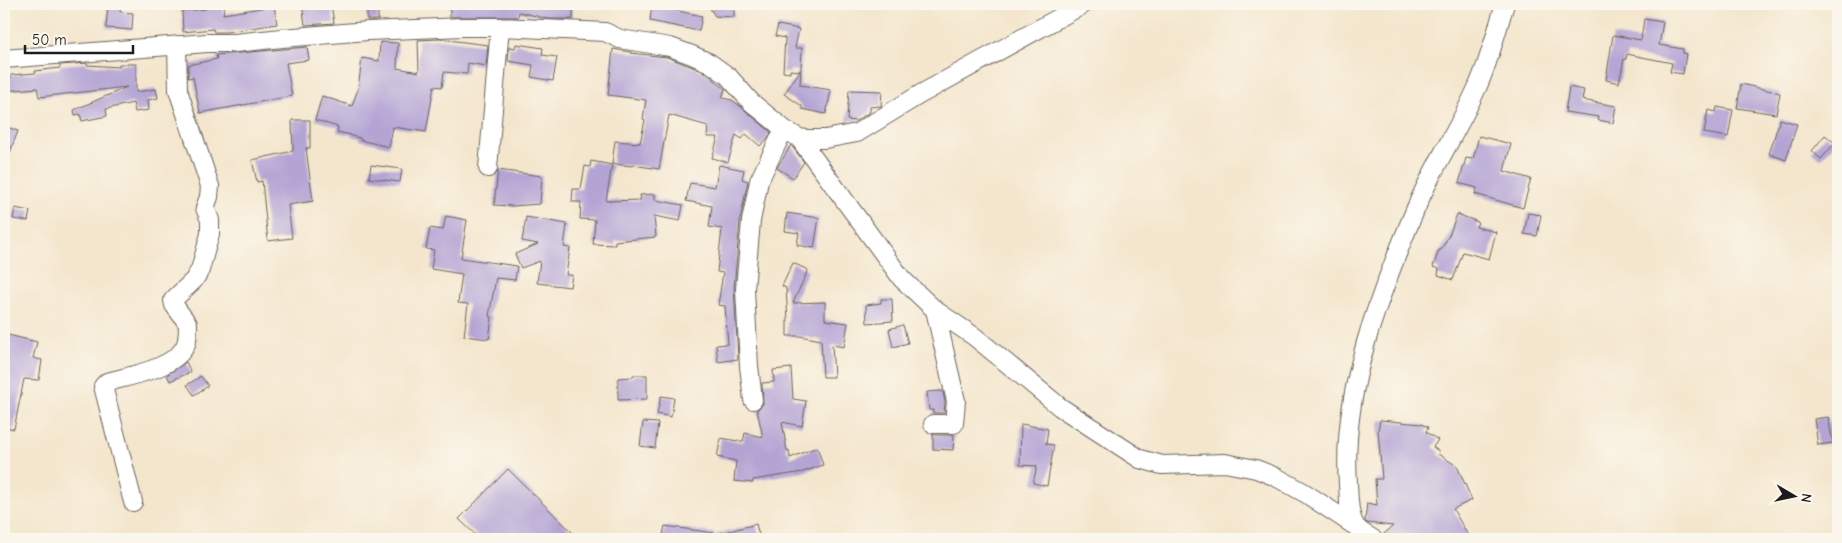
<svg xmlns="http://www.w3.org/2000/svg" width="1842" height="543" font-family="'Comic Neue',sans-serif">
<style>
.building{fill:#b4a4d4}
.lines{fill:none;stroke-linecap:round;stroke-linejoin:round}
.minor-casing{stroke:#68635a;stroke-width:20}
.minor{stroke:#fff;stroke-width:18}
</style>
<rect width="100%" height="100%" fill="#fbf7ec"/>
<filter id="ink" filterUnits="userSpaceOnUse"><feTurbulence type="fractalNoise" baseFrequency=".02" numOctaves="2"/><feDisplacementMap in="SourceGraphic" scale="10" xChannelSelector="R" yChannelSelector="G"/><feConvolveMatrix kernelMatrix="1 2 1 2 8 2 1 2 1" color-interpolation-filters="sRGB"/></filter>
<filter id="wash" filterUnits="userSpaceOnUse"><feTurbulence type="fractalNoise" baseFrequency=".0096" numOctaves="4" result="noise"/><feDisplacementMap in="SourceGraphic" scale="20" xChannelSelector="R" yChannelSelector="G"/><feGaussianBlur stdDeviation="1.12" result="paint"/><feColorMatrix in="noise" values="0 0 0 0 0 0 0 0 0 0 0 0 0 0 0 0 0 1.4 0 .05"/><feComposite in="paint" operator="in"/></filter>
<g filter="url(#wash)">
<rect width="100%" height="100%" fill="#f4e6cd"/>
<g id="blocks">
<!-- building -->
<path class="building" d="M108,4h13l-1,8 13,1 -1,17 -26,-2z
M206,4h19l-2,10 51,-8 3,18 -51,8h-12l-1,-3 -30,3 -1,-21 24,-2z
M302,4h29l3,19 -29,2z
M367,4h11v16h-11z
M450,4h123v15h-24l-30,-7 -1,5h-68z
M652,4h12v4l38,8 -3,15 -49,-10z
M707,4h27v13l-19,-1z
M1644,19l19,3 -4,23 24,4v4l3,1 -3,20 -13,-2 2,-9 -45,-9 -1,5h-2l-5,24 -13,-3 7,-45 28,5z
M778,25l21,4 -4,19h7l-2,37 31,5 -5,24 -24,-5v-3l-18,-12 16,-23 -10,-1v3l-7,-1 2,-34 -10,-2z
M440,39l48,6 -2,21 -18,-3 -1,11 -23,-2 -2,15 -8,-1 -8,46 -33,-5 -4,20 -29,-7v-2l-9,-2v-1l-14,-3 1,-5 -23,-7 7,-24 30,10 6,-17 4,-31 17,3 1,-19 18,1 -1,25 22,4 -1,-32z
M516,44l27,4 -1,7 15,2 -4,24 -22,-4 2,-12 -25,-4 1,-14 6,1z
M307,47l2,13 -23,3 6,33 -92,17 -7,-36 -5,1v-13l29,-6 -1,-4z
M613,49l18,3v1l36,4 38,15 20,17 -3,9 10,2 8,6 31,26 -1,3 -10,11 -14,-12 -4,5 -6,-4 -8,27 -16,-4 6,-21h-11l1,-11 -39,-11 -10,54 -26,-4v1l-21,-2 3,-23 25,2 5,-23 -2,-1 3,-19 -38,-5z
M87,63v2l32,2v-3h17v28l20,-3 2,9 -10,2 1,10 -14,2 -2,-9 -27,6 1,7 -25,5 -2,-7 -5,1 -1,-5 53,-23 -88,10 -2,-9 -33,3v-12l7,-1v-3l25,-2 -1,-2 25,-3v-3z
M1741,84l39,9 -4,21 -39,-6z
M1569,87l15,3 -2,10 34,6 -3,17 -15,-3 1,-3 -34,-5z
M849,90l33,1 -1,15 -11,1v5l-14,9 -9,-1z
M1717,107l16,3 -5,27 -24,-4 4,-23 8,2z
M1780,119l17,5 -11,36 -17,-6z
M292,120h18v28h-4l7,53 -25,4 4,33 -24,3 -6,-60 -5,1 -5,-22 41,-9z
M4,126l14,5 -13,34h-1z
M1825,135l10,8 -14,16 -9,-8z
M1479,136l32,8 -7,27 27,8 -8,29 -48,-14 2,-6 -18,-5 7,-25 7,1z
M791,145l13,17 -11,16 -16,-10z
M591,161l21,4 -6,36 35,-1 -1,-5 15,-1v6l28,5 -3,16 -26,-5 2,21 -41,4v4l-22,-1 2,-24 -15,-1 1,-17h-9l1,-13h8l4,-23 5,1z
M371,165l31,4 -2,13 -31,-4z
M719,165l25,5 -2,9 6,2 -8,39 -6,68 4,71 -20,3 -2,-17 12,-1 -3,-38 -7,-1 5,-32 -6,-1 5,-43 -13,-2 3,-21 -26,-5 4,-18 25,4z
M498,170l44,6 -2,28 -28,2 -18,-1z
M15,208l15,3 -2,10 -15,-2z
M787,213l32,5 -5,30 -17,-3 2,-12 -14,-2z
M1528,213l13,2 -4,21 -13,-2z
M1457,214l21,8 -2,5 20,5 -7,27 -26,-7 -10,28 -15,-5 1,-6 -6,-2 6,-17h2l9,-17z
M446,216l21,4 -6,38 56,8 -2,14 -19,-2 -7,38 3,1 -3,22 -25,-3 4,-32 -10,-1 4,-29 -31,-5 3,-19 -8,-1 4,-21 13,2z
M526,217l41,7 -3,23 6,1 -4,27h6l-2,12 -33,-4 3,-22 -19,7 -6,-14 23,-10 -16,-3z
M793,263l15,7 -15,33 32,-1v18l23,3 -4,24 -12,-2 2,32h-11l-2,-37 -21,-4h-13v-15h1l-2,-33 -4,-2z
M881,299h11l1,22 -26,2 -1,-18 15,-2z
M903,325l5,18 -15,4 -4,-18z
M4,334l33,8 -4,16 9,2 -3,20 -15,-1 -10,50 -10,-2z
M186,362l5,10 -21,9 -3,-6z
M791,368l2,31 13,2 -4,25 -20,-4 5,29 2,-1 1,8 27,-11 6,18 -20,7 -50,8v3l-19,-2 2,-20 -19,-4 4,-19 22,4 2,-9 18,4 -6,-27 6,-6 -1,-21 12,-1 -1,-12z
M633,375h14v24l-29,1v-22l15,-1z
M201,376l7,10 -14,9 -7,-10z
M941,391l2,1 2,10 -1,11h-11v-3h-4l-2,-18z
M661,396l13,2 -3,19 -14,-3z
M1828,417l5,26 -15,2 -4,-26z
M1380,420l41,4 7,3 -2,5 12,8 -5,7 7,5 -2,2 19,12 15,34 -19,9 17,30h-86l-1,-4 10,-9 -26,-3 -2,-2 2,-18 10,2 -2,-26h7l-4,-49z
M643,422l15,1 -3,25 -15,-2z
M1021,424l27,5 -2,15 8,1 -7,41 -14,-3 4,-17 -17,-1z
M933,435h21l-1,15 -20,-1z
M508,469l71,70h-99l-21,-20z
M756,524l4,15h-98l3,-13 49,7v2z"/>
</g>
</g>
<g filter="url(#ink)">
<use href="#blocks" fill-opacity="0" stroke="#68635a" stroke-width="1"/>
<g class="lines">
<defs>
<path id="minor" d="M4,59l203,-16h28l47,-5 86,-7 95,-4h37l105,5 15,7 50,8 22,8 18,8 18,13 23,26 33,27 15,9 7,1h19l32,-6 62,-38 165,-91
M799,138l103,141 33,31 40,27 85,70 80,52 22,6 63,-2 31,6 20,8 29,16 50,33
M488,168l12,-141
M753,400l-4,-34 -4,-77 6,-68 8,-40 25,-52
M933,424h21l2,-23 -21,-91
M133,502l-30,-116 4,-4c22,-6 70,-14 79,-38 2,-6 2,-14 2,-20l-14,-19 -1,-5 21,-20 6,-10 10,-36v-14l-5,-12 4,-11 1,-11 -32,-96 -1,-45
M1373,539c-6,-4 -15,-8 -18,-14 -7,-11 -6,-28 -7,-41 -7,-94 32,-191 68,-276 17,-41 42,-78 60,-118 13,-27 20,-58 29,-86"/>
</defs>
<!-- minor casing -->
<use href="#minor" class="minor-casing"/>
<!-- minor -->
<use href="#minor" class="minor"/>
</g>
</g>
<!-- margin -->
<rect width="1842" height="543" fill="none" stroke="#fbf7ec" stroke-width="20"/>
<!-- north arrow -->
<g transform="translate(1794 496) rotate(99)" stroke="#fbf7ec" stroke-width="4" paint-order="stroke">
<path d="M0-4L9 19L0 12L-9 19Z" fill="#1c1c1c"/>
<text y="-8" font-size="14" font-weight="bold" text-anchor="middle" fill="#1c1c1c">N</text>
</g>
<!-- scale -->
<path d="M25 45v8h108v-8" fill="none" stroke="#1c1c1c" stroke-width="2.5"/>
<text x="32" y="45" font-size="15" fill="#1c1c1c" stroke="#fbf7ec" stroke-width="4" paint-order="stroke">50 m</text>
</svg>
